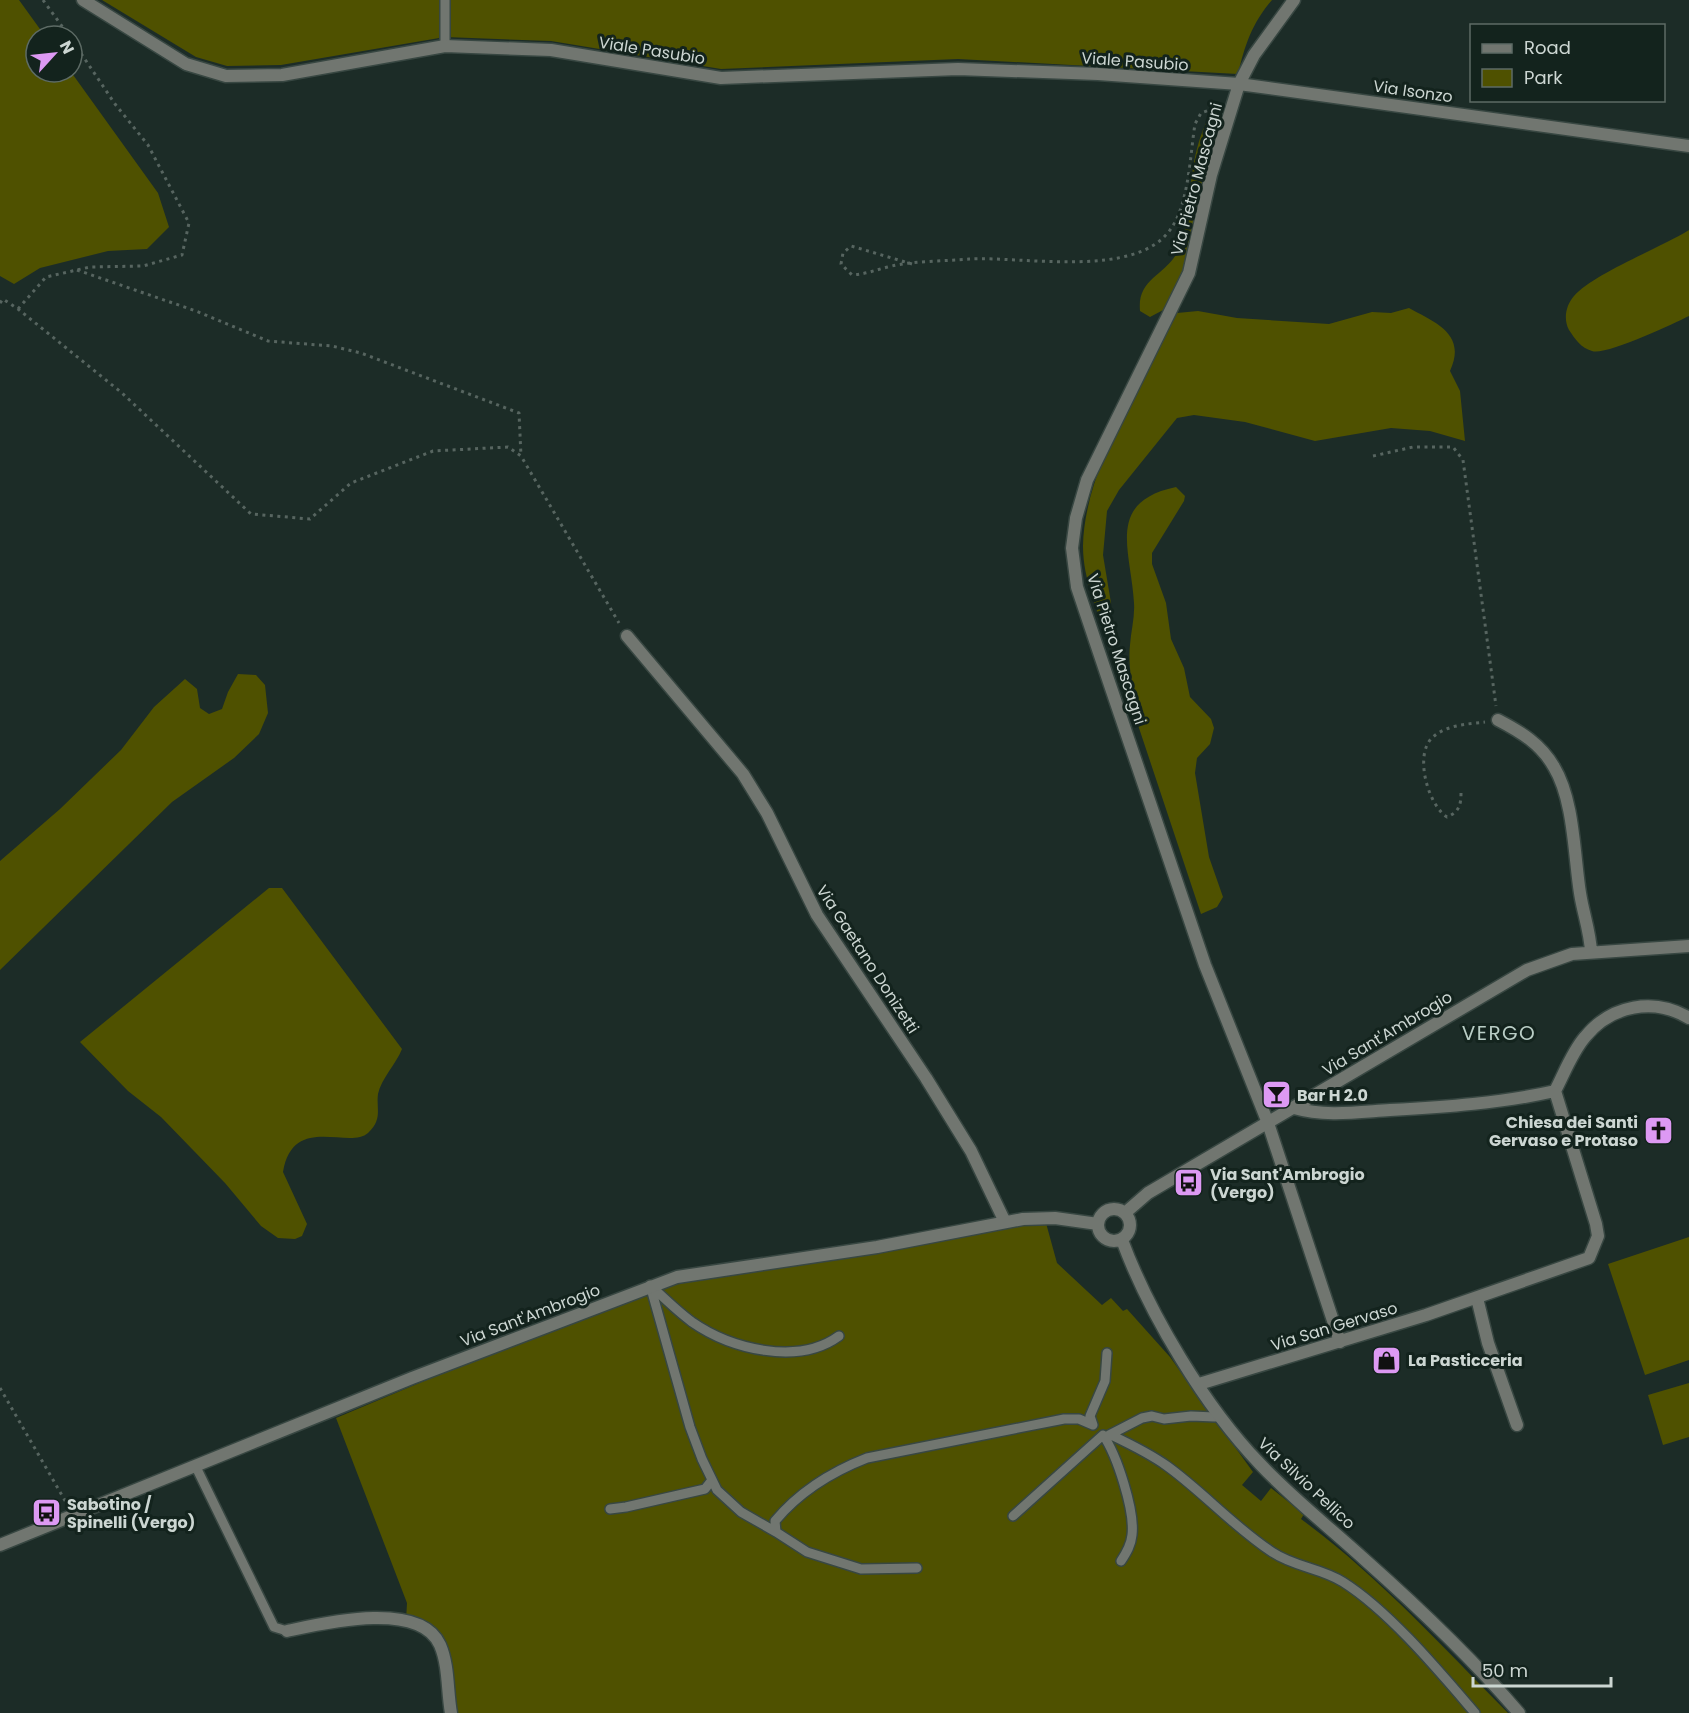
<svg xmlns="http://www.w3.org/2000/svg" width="1689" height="1713" font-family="Poppins,sans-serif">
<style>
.green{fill:#4f5100}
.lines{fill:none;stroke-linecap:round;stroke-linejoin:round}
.service-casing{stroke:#384742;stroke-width:12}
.minor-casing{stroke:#384742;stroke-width:15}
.path{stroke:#576560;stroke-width:3;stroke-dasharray:3 4.5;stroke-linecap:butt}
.service{stroke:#717670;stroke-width:9}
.minor{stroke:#717670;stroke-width:12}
.labels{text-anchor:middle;stroke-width:6;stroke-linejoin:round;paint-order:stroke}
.street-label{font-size:16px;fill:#ccd6d2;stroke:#13231d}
.poi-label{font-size:16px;font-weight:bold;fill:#ccd6d2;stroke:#13231d;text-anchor:start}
.quarter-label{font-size:20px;letter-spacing:1.5px;fill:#b9cdc5;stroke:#13231d}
</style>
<rect width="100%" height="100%" fill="#1c2c27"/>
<!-- green -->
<path class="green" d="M0,0h19l26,36h-9v36h35l87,121 11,34 -22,22 -39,2 -68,17 -26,16 -14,-8z
M102,0h1170c-20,23 -27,45 -34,74l-280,-15 -237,10 -170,-28 -106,-4 -164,28 -54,1 -31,-9z
M1212,112l11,6 -37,152 -19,38 -17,9 -10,-6c-3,-34 26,-34 39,-62 5,-11 6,-23 8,-35 5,-36 6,-71 25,-102z
M1689,230v86c-16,8 -84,40 -97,35 -11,-3 -17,-12 -23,-21 -6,-11 -3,-25 5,-34 19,-22 86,-48 115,-66z
M1409,308c27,15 58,26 41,63l10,20 5,50 -35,-10 -39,-3 -76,13 -70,-19 -51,-7 -17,3 -58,72 -12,21 -4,44 8,48 -2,40c-11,-31 -26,-63 -26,-97 1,-76 60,-166 94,-233l21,-2 39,7 92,6 43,-12 19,1z
M1176,487l9,9 -1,5 -32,52v11l14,39 5,36 13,29 6,29 21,22 3,9 -4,16 -13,14 -2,15 14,84 14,40 -6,10 -16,7 -70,-210 2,-3c-1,-18 -5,-39 -3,-56 1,-14 5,-28 4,-42 -3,-53 -29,-101 42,-116z
M238,674l18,1 9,10 3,28 -9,21 -25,24 -62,44 -172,168v-109l60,-52 61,-59 33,-43 31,-28 12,10 3,19 9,6 13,-5 6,-17z
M269,888h13l120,161c-6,15 -21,30 -24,45 -2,15 5,25 -10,39 -19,17 -75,-20 -85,39l24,52 -5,12 -7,3 -17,-1 -17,-12 -36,-43 -64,-66 -33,-26 -48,-49z
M1028,1222l18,1 11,40 45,42 9,-7 12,13 4,-2 43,48 83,115 -11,13 19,16 10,-13 33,26 -3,5c76,56 141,127 207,194h-1057l-12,-70 -33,-22 1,-18 -71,-185 226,-95 104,-40z
M1689,1237v123l-44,15 -37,-111z
M1689,1383v54l-26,8 -15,-50z"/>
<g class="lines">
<defs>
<path id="service" d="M445,0v46
M1093,1425l-3,-9 15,-35 2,-28
M1109,1435l33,-17 10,-2 12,3 27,-3 24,1
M1111,1435c19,9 38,18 56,31 36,26 67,61 105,86 22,15 49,16 71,30 46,29 96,89 132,131
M196,1467l78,160 13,4
M610,1509l16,-2 79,-18 7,-9
M1013,1516l90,-81c14,20 32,76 29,100 -1,10 -5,17 -11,26
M776,1532l-35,-20 -24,-22 -15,-31 -12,-32 -40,-142c14,13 27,26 42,37 39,27 106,44 147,14
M917,1568l-56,1 -54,-17 -31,-20 -1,-11c25,-30 56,-49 92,-63l197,-39h15l14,6"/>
<path id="minor" d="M83,0l103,64 40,12 56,-1 163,-29 106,4 170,28 237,-9 140,5 141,10 450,62
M1294,0l-40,55 -15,29 -28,91 -22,98 -102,207 -11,38 -4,30 5,39 34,101 94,277 63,158 72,219
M627,636l116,138 24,39 50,102 109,163 45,73 34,71
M1498,720c23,12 43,24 56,47 20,33 20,88 26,126 3,20 10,38 11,59
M1294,1108c32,9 64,4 96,2 55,-3 112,-7 165,-19 9,-17 17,-39 30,-54 26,-32 69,-40 104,-19
M1098 1225a16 16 0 1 1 32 0a16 16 0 1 1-32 0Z
M1125,1213l23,-20 379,-223 45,-16 117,-8
M1122,1240c27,73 83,167 138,224 32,34 69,63 104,95 54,48 108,99 155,154
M1477,1298l11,45 29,82
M1199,1384l227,-69 163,-57 9,-22 -2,-12 -41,-133
M0,1545l412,-167 265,-101 200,-30 146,-28 32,-1 43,6
M287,1631c37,-8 133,-31 153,14 9,21 7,46 11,68"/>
</defs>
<!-- service casing -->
<use href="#service" class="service-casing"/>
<!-- minor casing -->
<use href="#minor" class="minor-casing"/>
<!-- path -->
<path class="path" d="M43,0l26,36
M912,264l-61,-18 -8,7 -2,11 11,11c15,-1 26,-6 40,-9 20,-5 55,-5 77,-7 54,-3 166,20 201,-29 19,-25 20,-75 25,-106l6,-11 17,-6
M77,270l119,41 72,30 64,5 29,7 158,60 2,43
M0,303l3,-4 15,10 104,84 129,121 59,5 41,-36 82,-32 75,-4 13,9 98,167
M18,309l28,-32 44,-10 53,-1 39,-11 7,-32 -41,-78 -33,-41 -43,-64
M1373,456l40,-9h40l10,13 33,246
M1461,793c0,12 -2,19 -14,24 -19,-12 -33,-62 -15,-79 13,-13 36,-14 53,-16
M0,1388l67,116"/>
<!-- service -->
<use href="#service" class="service"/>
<!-- minor -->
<use href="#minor" class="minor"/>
</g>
<!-- icons -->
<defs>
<symbol id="bar-square" viewBox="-11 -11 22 22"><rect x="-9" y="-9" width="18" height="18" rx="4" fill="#dd99f3" stroke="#13231d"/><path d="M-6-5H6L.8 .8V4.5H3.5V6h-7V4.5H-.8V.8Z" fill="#111"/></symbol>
<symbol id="church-square" viewBox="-11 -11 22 22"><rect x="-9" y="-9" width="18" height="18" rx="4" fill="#dd99f3" stroke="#13231d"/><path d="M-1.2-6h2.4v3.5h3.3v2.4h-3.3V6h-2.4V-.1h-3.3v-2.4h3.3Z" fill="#111"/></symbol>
<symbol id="bus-square" viewBox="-11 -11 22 22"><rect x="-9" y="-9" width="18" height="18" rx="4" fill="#dd99f3" stroke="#13231d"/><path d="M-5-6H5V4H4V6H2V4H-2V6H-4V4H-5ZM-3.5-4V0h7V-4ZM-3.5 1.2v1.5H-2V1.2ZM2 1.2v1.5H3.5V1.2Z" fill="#111"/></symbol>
<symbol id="shop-square" viewBox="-11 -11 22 22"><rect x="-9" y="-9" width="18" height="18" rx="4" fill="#dd99f3" stroke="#13231d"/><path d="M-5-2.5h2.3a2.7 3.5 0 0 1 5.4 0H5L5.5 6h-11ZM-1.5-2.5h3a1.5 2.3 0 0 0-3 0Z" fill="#111"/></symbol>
</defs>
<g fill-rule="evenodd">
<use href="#bar-square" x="1260" y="1078" width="33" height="33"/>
<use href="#church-square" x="1642" y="1114" width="33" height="33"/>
<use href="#bus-square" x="1172" y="1166" width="33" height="33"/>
<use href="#shop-square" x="1370" y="1344" width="33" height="33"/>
<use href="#bus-square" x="30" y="1496" width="33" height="33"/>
</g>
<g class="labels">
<!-- street labels -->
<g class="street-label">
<text transform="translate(652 50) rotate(9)" y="6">Viale Pasubio</text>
<text transform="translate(1135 61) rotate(4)" y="6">Viale Pasubio</text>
<text transform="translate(1413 91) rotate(8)" y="6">Via Isonzo</text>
<text transform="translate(1196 179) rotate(-75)" y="6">Via Pietro Mascagni</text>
<text transform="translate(1117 649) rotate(72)" y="6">Via Pietro Mascagni</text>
<text transform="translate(868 959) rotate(57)" y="6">Via Gaetano Donizetti</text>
<text transform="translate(1387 1033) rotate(-31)" y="6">Via Sant'Ambrogio</text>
<text transform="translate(530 1315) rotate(-21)" y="6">Via Sant'Ambrogio</text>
<text transform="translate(1334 1326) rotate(-17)" y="6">Via San Gervaso</text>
<text transform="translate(1307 1483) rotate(43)" y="6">Via Silvio Pellico</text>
</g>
<!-- poi labels -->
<g class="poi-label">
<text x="1297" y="1101">Bar H 2.0</text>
<text x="1638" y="1128" text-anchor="end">Chiesa dei Santi<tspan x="1638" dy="18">Gervaso e Protaso</tspan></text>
<text x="1210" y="1180">Via Sant'Ambrogio<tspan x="1210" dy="18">(Vergo)</tspan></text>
<text x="1408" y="1366">La Pasticceria</text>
<text x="67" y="1510">Sabotino /<tspan x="67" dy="18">Spinelli (Vergo)</tspan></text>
</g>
<!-- quarter labels -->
<g class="quarter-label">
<text x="1499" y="1040">VERGO</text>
</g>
</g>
<!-- legend -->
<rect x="1470" y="24" width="195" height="78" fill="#13231d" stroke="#5d6b65" stroke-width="1.5"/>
<rect x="1482" y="44" width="30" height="9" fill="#717670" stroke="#5d6b65" stroke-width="1.5"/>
<text x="1524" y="54" font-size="18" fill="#ccd6d2">Road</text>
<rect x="1482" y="69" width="30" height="18" fill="#4f5100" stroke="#5d6b65" stroke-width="1.5"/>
<text x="1524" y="84" font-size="18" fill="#ccd6d2">Park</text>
<!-- north arrow -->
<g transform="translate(54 54) rotate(63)"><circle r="28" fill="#13231d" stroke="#5d6b65" stroke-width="1.5"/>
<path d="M0-4.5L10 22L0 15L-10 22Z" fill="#dd99f3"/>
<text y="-9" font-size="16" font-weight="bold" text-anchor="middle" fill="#ccd6d2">N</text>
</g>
<!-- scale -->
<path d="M1473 1677v9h138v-9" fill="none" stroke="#ccd6d2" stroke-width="3"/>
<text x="1482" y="1677" font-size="18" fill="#ccd6d2" stroke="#13231d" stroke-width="4.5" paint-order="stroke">50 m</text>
</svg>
